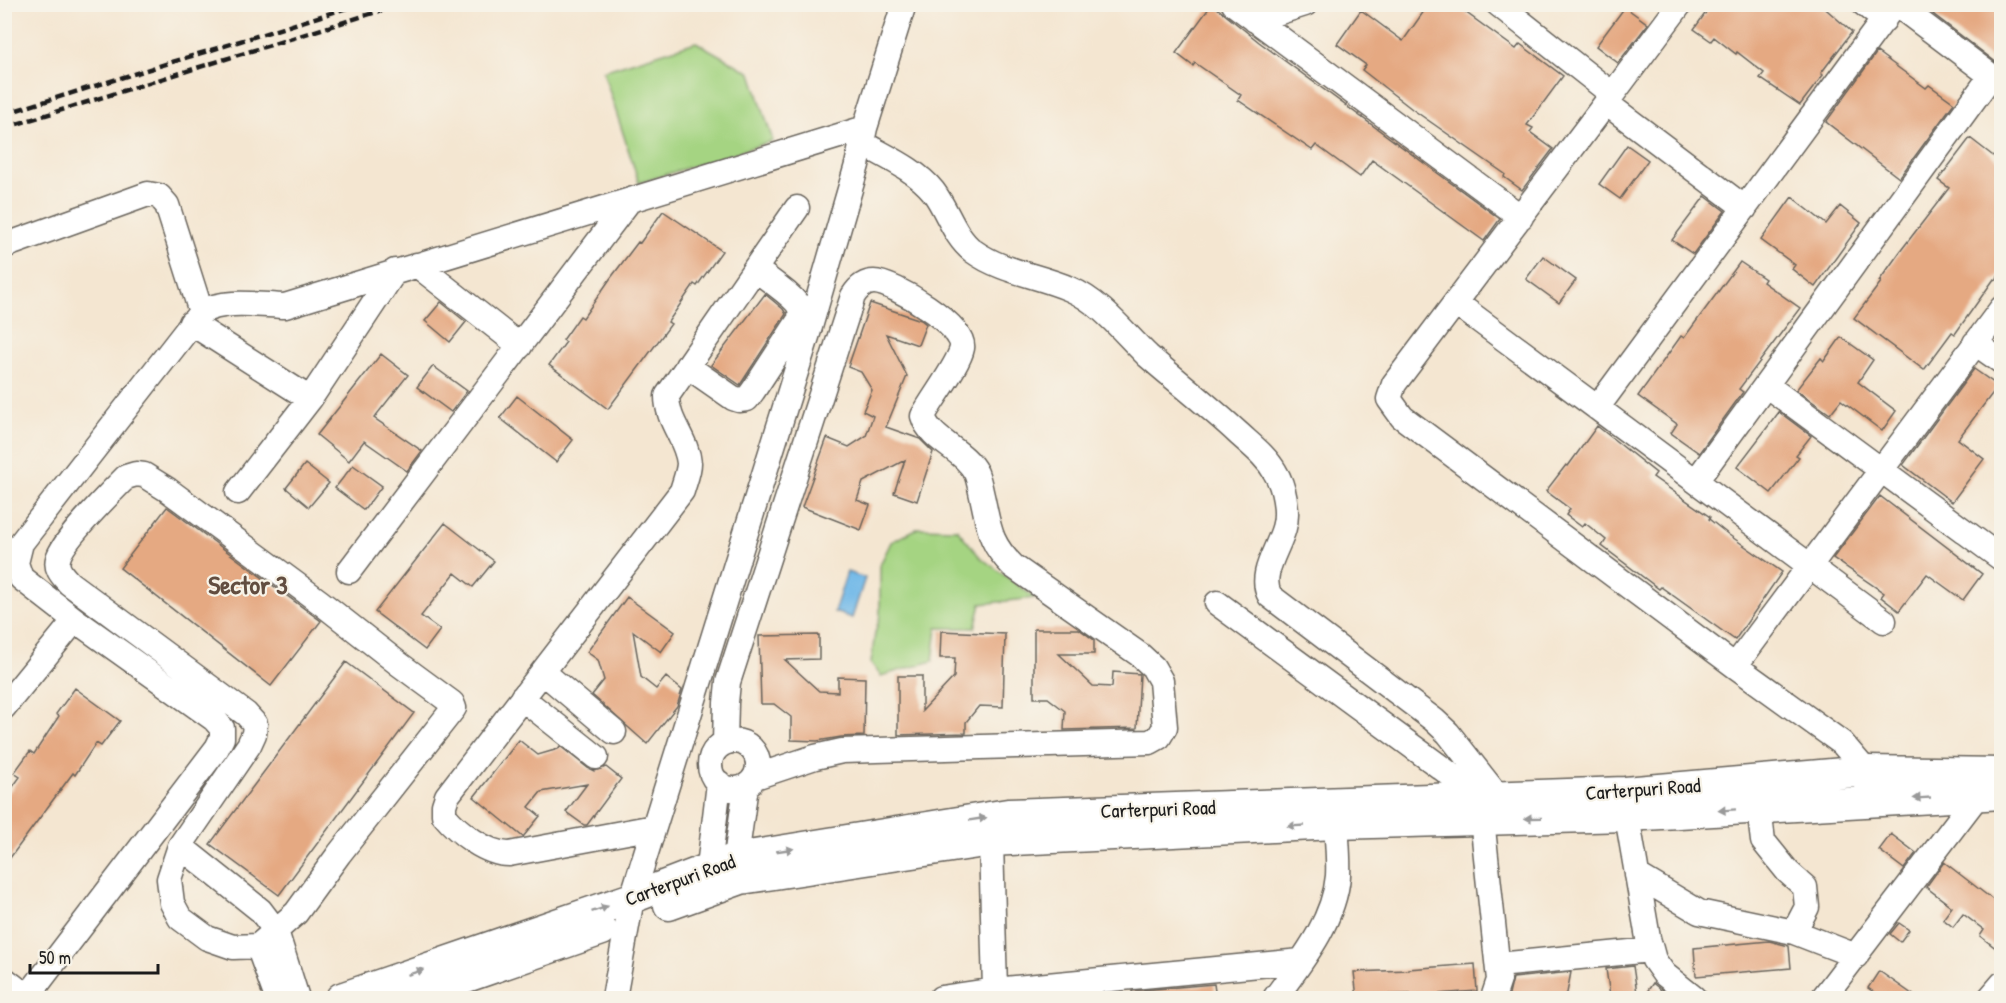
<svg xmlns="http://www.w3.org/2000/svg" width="2006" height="1003" font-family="'Patrick Hand',sans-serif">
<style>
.green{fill:#a5d482;stroke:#60784f;stroke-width:1.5}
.water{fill:#70b8e8;stroke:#466a82;stroke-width:1.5}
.building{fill:#e5a982}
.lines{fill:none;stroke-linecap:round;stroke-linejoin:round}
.minor-casing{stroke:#68635b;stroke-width:27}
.major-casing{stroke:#68635b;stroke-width:33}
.minor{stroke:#fff;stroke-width:24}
.major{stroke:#fff;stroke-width:30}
.rail{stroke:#1c1c1c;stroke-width:4.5;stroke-dasharray:9 4.5;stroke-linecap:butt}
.oneway{fill:#999}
.labels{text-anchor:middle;stroke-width:4.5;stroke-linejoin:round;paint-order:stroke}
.street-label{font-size:20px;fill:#1c1c1c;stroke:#f7f3e8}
.district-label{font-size:26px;font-weight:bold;fill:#624d40;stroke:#f7f3e8}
</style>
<rect width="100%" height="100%" fill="#f7f3e8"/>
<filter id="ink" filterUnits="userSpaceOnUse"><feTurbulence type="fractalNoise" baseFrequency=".0167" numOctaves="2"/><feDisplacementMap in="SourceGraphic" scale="12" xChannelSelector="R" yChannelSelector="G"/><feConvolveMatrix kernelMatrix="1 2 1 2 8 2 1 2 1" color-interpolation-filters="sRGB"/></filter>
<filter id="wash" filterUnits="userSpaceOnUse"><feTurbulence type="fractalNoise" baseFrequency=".008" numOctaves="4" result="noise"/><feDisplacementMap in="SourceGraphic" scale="24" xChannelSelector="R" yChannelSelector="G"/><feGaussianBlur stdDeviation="1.35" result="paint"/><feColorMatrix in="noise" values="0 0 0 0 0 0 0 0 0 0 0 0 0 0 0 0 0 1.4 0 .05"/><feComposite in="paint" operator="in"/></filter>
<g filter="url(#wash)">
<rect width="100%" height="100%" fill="#f4e6d1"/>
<!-- green -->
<path class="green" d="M696,42l55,31 22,68 -134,42 -36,-112z
M918,528l39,1 23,28 55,41 -54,6 -6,24h-38l-4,33 -52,15 -10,-13 4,-30 5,-17v-51l11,-23z"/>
<!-- water -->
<path class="water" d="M847,572l18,6 -13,40 -18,-6z"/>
<g id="blocks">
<!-- building -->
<path class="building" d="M1212,4l47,38 241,177 -16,22 -112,-81 -12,17 -44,-32 -4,5 -74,-50 3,-5 -46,-32 -2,3 -17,-13z
M1429,4h25l62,45 4,-5 43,32 -36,49 6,3 -3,4 23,17 -31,41 -18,-13 1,-3 -93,-65 -50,-39 4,-5 -29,-21 24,-34 42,31z
M1712,4h108l32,28 -31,41 2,2 -23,30 -40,-27 4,-5 -27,-21 -1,2 -22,-17 -3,4 -17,-12z
M1941,4h60v62l-68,-52z
M1625,7l23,17 -30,39 -22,-17z
M1877,52l49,36 3,-3 25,18 -55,75 -73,-56z
M1970,138l31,24v109l-5,9 -2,-1 -39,55 -3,-2 -28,38 -70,-52 27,-36 -2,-1 23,-32 47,-61 -11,-8z
M1627,145l21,15 -28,39 -21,-15z
M1705,196l20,15 -32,43 -21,-14z
M1792,197l34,27 14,-18 21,17 -46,64 -23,-18 3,-4 -34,-25z
M663,211l59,40 -25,35 -3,-2 -26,38 3,2 -63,85 -59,-44 17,-23 -3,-2 17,-24 3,2 27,-39 28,-37 2,1z
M1543,256l33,24 -17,23 -33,-24z
M1740,262l25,17 -2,3 37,26 -61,81 4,3 -44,61 -28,-20 6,-9 -39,-28 43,-60 3,2z
M765,294l18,15 3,5 -46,71 -29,-20z
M441,302l25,20 -16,20 -25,-21z
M870,303l51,17 5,4 -8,21 -32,-11 21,42 -21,51 34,12 13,13 -16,49 -23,-8 11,-33 -42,22 -6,18 13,5 -9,25 -59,-23 25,-69 22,9 17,-11 7,-20 -10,-5 9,-21 -11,-18 -13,-5z
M1841,337l32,23 -15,22 38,29 -14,20 -41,-31 -11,14 -34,-24 25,-32 3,3z
M381,354l27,21 -34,43 48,33 -15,20 -43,-30 -15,20 -32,-26z
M433,366l34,25 -16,21 -34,-25z
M1974,369l24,17 -40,53 26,20 -32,43 -49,-37z
M517,396l56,44 -17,22 -56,-44z
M1779,412l32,24 -15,19 3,2 -28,36 -34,-26z
M1597,426l59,47 -3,4 57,40 -1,2 20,16 53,37 -47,68 -74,-53 -2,2 -57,-43 4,-6 -21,-17 -3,4 -16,-12 4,-6 -24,-18 20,-26 2,1z
M305,464l24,19 -20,24 -23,-19z
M353,465l29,21 -18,24 -29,-22z
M1880,496l102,78 -19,26 -36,-26 -28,37 -18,-14 3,-4 -51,-35z
M167,507l154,114 -50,65 -151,-118z
M445,523l49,38 -21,26 -18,-14 -34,43 19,14 -15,20 -50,-38z
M627,597l48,35 -14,20 -28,-21 8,46 15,12 10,-12 16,13 -5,16 -30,38 -55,-49 12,-15 -6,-20 -11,-8z
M1034,629h45l15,11v14h-35l34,32 19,1 1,-15 27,2 -3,54 -73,2 1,-19 -17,-13h-14z
M941,631l64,3 -2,73 -24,-1 -13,16v11l-68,2v-59h24v35l32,-34 1,-19h-15z
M819,635v24l-34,1 34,31 19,1v-15l27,1 -1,58 -23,1 -24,4 -26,-1v-23l-17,-13h-13l-2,-68z
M346,662l68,51 -135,182 -69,-51z
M75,688l45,33 -19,25 -5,-3 -21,32 -2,-2 -69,93v-67l16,-22 -6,-4 16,-22 4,3 25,-38 -3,-2z
M519,740l19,15 20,-6 2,-3 28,22 6,3 12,-4 15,12 -34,46h-3l-18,-13 21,-28 -46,8 -12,15 11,9 -17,21 -49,-40z
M1891,834l25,19 -12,16 -25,-19z
M1944,862l57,44v46l-21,-16 4,-6 -21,-16 -10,13 -10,-8 9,-12 -26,-20z
M1899,923l10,7 -9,12 -10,-8z
M1769,941l20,5 2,22 -95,8 -2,-28z
M1475,964l2,27 -67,5v-2l-38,1v2l-15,1 -3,-26 54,-2v-1z
M1633,966l4,27 -27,3 -4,-27z
M1879,971l40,28h-35l-16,-11z
M1571,972l-4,21 -5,6h-54l5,-21z
M1653,983l2,2 17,14h-30z
M1214,984l2,15h-83l-1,-8z"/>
</g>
</g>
<g filter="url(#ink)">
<use href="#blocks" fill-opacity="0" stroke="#68635b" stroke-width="1.5"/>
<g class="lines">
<defs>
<path id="minor" d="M1234,4l287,213
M1498,4l114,90
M1680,4l-74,99 139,105
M1864,4l20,16
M1896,4l106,80
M1255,20l50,-16
M1606,103l-212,281 -5,15 13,18 333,249 107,77 24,28 1,15
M862,143c24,14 53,26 71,48 14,18 21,46 40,60 29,21 65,24 97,38 31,13 54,44 78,67 30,26 61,50 90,77 13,12 28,23 37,39 9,14 14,40 9,56 -6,22 -26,47 -14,68l164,124 14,13 51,65
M4,246l144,-52 11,2 8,9 34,107c24,-13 57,-7 84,-6l580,-178
M417,265l103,81
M1456,303l428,318
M191,323l119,76
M1975,343l27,19
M687,366l46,32 6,2 8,-1 6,-8 47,-72c0,-4 1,-6 0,-10 -3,-11 -35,-32 -45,-40
M1766,385l236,174
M1597,408l298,-404
M136,474l8,1 24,15 152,112 79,62 53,39 2,5 -115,146 -43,59 -38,33 -25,1 -26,-9 -27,-20 -8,-15 -3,-24 11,-33 69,-101 5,-11 1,-10 -9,-10 -177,-131c-6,-7 -14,-14 -11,-24 3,-17 53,-67 68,-82z
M1696,481l295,-405
M238,492l72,-93 85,-128
M349,571l280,-370
M1217,603l226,166 16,12 17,18 6,20 17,161 -6,18
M1735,666l267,-358
M543,672l71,60
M522,698l74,59
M4,707l71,-87
M710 765a24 24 0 1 1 48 0a24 24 0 1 1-48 0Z
M725,742l1,-39 2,-21 125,-386c5,-8 11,-14 21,-14 19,0 92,44 88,66 -3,16 -30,51 -39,68 7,25 41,33 53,57 3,7 4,15 6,23 7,31 7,47 31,70l127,89 13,12 8,14 4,46 -6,10 -9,5 -308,9 -27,6 -60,20
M1759,808l4,33 25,31 17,15 2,20 -13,25 62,24
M1627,816l21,122 6,22 10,14 30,24
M654,827l-145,27c-23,0 -51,-22 -65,-39v-10l3,-9 235,-305c2,-8 7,-19 7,-28 -2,-24 -22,-41 -22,-67l130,-188
M991,841l4,149 -1,8
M180,846l80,64 16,21 21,67
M740,873l-4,-15 10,-72
M1637,875l62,37 95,20
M714,881l-5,-14 10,-84
M258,946l19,52
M1498,965l153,-15
M4,979l13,10 10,4 8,-6 182,-239 5,-10v-10l-8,-9 -139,-99 -54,-42 -5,-15 5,-20 180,-231
M614,998l18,-100 178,-571 47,-162 8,-37 39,-124
M941,998l54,-8 306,-29
M1275,998c26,-36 59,-76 63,-122 1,-17 -1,-35 -2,-52
M1823,998l155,-203
M1990,998l12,-14"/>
<path id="major" d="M669,905l72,-26 250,-38 345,-17 291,-8 375,-22
M341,998l291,-100 104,-40 272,-44 617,-22 241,-21 136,2
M406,998l196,-68"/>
</defs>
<!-- minor casing -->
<use href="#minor" class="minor-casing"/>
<!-- major casing -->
<use href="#major" class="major-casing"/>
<!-- minor -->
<use href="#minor" class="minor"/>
<!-- major -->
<use href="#major" class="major"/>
<!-- rail -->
<path class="rail" d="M4,114l356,-110
M4,128l398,-124"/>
</g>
<!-- one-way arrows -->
<defs><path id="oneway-solid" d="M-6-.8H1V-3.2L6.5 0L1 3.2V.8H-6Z" transform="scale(1.5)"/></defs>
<g class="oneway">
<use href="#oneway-solid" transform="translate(1922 798) rotate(177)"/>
<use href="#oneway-solid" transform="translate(1727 810) rotate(176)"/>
<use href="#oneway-solid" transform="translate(1533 818) rotate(179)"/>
<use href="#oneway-solid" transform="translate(978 819) rotate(-9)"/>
<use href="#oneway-solid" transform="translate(1296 826) rotate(177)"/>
<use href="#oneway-solid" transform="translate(785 850) rotate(-9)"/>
<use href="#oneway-solid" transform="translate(600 909) rotate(-19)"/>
<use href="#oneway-solid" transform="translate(416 972) rotate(-19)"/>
</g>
</g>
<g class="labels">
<!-- street labels -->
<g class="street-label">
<text transform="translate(1643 789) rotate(-4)" y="7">Carterpuri Road</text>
<text transform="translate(1158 809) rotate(-2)" y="7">Carterpuri Road</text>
<text transform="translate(680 880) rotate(-20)" y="7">Carterpuri Road</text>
</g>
<!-- district labels -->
<g class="district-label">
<text x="248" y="594">Sector 3</text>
</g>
</g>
<!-- margin -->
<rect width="2006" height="1003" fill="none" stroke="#f7f3e8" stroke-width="24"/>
<!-- scale -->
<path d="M30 964v9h128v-9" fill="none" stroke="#1c1c1c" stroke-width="3"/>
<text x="39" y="964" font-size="18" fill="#1c1c1c" stroke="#f7f3e8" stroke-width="4.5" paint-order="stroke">50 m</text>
</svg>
